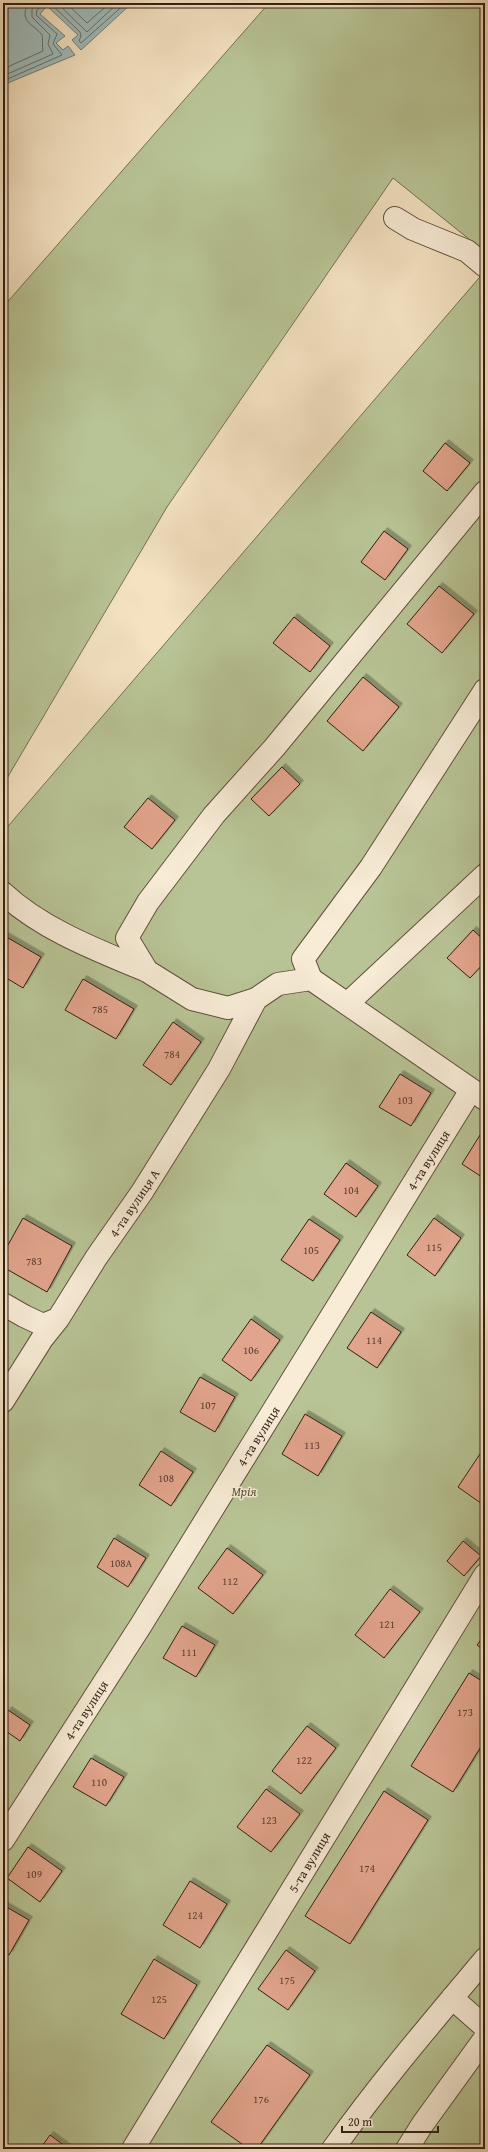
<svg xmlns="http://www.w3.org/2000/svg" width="488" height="2152" font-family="'Gentium Book Plus',serif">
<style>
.green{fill:#b8c495;stroke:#747254}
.water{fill:#9fbcbc;stroke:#737d78}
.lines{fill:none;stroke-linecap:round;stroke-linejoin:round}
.shore{stroke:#686e68;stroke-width:1}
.building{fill:#e1a48c;stroke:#311f13;filter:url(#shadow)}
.street-casing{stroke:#62503e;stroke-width:24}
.street{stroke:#f8ecd7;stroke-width:22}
.labels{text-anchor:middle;stroke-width:3;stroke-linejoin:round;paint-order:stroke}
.number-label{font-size:11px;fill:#5d4031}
.street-label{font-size:13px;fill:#311f13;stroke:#f8ecd7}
.park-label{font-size:13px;font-style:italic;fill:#5a513a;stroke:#f8ecd7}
</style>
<defs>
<filter id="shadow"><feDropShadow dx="3.5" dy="-3.5" stdDeviation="0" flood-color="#0004"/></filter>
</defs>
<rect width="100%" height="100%" fill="#f4e2c1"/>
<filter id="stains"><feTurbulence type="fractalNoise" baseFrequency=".005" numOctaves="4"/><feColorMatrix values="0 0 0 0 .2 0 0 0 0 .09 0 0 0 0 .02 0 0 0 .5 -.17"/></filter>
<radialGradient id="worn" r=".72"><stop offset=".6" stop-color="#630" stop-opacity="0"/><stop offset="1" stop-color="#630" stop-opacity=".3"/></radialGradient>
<!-- green -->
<path class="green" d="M269,3h216v249l-92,-74 -226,329 -164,278v-478z
M485,271v1878h-482v-1317z"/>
<!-- water -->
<path class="water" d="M3,3h129l-51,47 -9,-10 6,-5 -31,-29 -7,8 25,22 -9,7 7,7 5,-4 7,9 -72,30z"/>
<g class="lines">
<!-- shore -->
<path class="shore" d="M50,3l30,29 1,4 -2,5 2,2 45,-40
M57,3l30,29 31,-29
M66,3l21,20 23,-20
M3,69l40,-18c-1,-4 0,-13 -1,-16 -8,-11 -25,-14 -13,-32
M3,76l50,-22 -5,-10 2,-9 -18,-18v-8l5,-6
M3,81l59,-26 -9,-11 4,-10 -21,-19 1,-5 8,-7"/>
</g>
<!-- building -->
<path class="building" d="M445,443l25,20 -23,28 -24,-20z
M384,531l24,18 -23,31 -24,-18z
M439,586l35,28 -32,39 -35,-29z
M294,617l36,29 -20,26 -37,-29z
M363,677l36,30 -36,44 -36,-30z
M282,767l18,17 -31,32 -18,-17z
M148,798l27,22 -23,29 -28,-22z
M473,930l12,11v21l-15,16 -23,-20z
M3,935l38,22 -18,31 -20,-12z
M83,979l51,30 -18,30 -51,-29z
M173,1022l28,20 -30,43 -28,-20z
M400,1074l31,19 -20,33 -32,-19z
M485,1127v52l-23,-15z
M346,1163l32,23 -22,31 -32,-23z
M23,1218l49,28 -25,46 -44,-25v-13z
M434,1218l27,20 -26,38 -28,-21z
M309,1219l31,21 -27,41 -32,-21z
M371,1312l30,20 -24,36 -30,-20z
M251,1319l29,21 -29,41 -29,-21z
M200,1377l35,20 -20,35 -35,-20z
M305,1414l37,22 -24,40 -36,-22z
M161,1451l32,21 -22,34 -32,-21z
M482,1451l3,2v53l-27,-19z
M114,1538l32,20 -18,29 -31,-20z
M463,1541l18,15 -17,20 -17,-15z
M227,1548l36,27 -30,39 -35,-26z
M390,1589l30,23 -36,46 -29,-23z
M182,1626l33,19 -19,32 -33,-19z
M485,1634v17l-8,-6z
M469,1673l16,10v57l-32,52 -42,-26z
M8,1710l22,15 -10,16 -17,-12v-10z
M307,1726l29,22 -35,46 -29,-23z
M91,1758l33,19 -18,29 -33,-19z
M266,1789l34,25 -29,38 -34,-25z
M384,1791l44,29 -78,124 -45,-28z
M28,1847l34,24 -22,31 -33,-24z
M190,1881l37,23 -27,44 -37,-23z
M3,1905l26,15 -20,35 -6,-3z
M286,1950l29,21 -27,39 -30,-21z
M154,1959l43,26 -33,54 -43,-25z
M267,2045l43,30 -53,74h-8l-38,-27z
M50,2135l19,14h-29z"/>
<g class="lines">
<defs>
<path id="street" d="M395,218l18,11 54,22 18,15
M485,492l-211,256 -60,67 -66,87 -21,36 20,33 45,28 36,9 28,-9 22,-15 33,-5 174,120
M3,893c40,37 94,57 144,78
M311,979l-8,-20 68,-92 114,-177
M347,1004l138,-129
M3,1304l21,12 19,9 15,-6
M3,1401l39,-62 16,-20 38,-61 46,-66 77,-123 37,-70
M3,1840l138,-215 330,-535
M452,1998l33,29
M133,2149l352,-574
M333,2149c47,-66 100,-128 152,-190
M407,2149l15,-24 63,-87"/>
</defs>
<!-- street casing -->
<use href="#street" class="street-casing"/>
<!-- street -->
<use href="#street" class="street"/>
</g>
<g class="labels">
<!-- number labels -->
<g class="number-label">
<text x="100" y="1013">785</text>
<text x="172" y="1058">784</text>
<text x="405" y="1104">103</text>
<text x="351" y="1194">104</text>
<text x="434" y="1251">115</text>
<text x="311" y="1254">105</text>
<text x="34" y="1265">783</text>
<text x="374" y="1344">114</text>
<text x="251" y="1354">106</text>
<text x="208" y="1409">107</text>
<text x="312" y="1449">113</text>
<text x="166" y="1482">108</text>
<text x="121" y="1567">108А</text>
<text x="230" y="1585">112</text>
<text x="387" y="1628">121</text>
<text x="189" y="1656">111</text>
<text x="465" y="1716">173</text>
<text x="304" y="1764">122</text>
<text x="99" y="1786">110</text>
<text x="269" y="1824">123</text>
<text x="367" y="1872">174</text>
<text x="34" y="1878">109</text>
<text x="195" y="1919">124</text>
<text x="287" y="1984">175</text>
<text x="159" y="2003">125</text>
<text x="261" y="2103">176</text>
</g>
<!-- street labels -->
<g class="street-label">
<text transform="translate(428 1160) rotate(-58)" y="5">4-та вулиця</text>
<text transform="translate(134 1203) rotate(-56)" y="5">4-та вулиця А</text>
<text transform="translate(258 1436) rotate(-58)" y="5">4-та вулиця</text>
<text transform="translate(86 1710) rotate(-57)" y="5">4-та вулиця</text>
<text transform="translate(309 1862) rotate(-59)" y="5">5-та вулиця</text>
</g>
<!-- park labels -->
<g class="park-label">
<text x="244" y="1496">Мрія</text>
</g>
</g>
<!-- margin -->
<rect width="488" height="2152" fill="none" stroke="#f4e2c1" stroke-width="16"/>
<rect x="4" y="4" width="480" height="2144" fill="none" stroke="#311f13" stroke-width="2"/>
<rect x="8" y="8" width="472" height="2136" fill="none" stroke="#311f13"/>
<!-- scale -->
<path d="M342 2126v6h96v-6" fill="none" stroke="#311f13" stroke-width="2"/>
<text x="348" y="2126" font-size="12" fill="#311f13" stroke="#f8ecd7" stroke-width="3" paint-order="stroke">20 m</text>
<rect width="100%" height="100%" filter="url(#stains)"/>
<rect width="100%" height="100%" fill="url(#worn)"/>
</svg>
